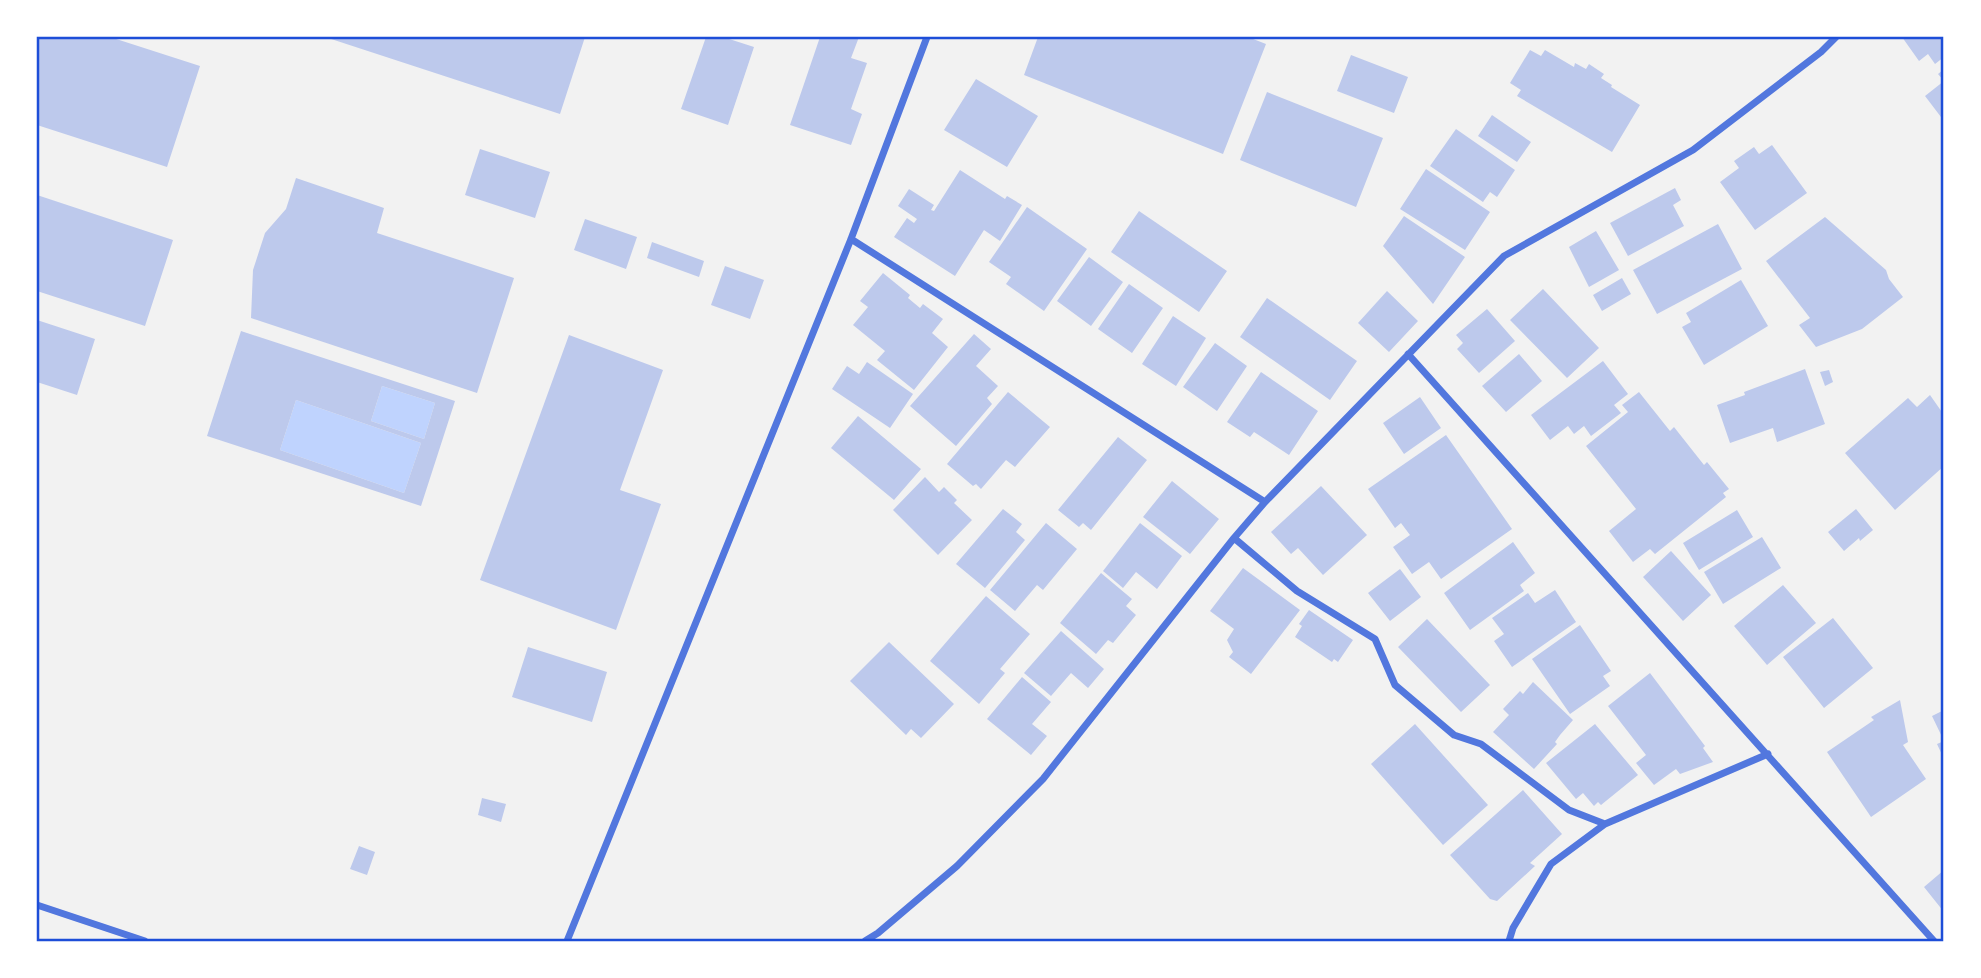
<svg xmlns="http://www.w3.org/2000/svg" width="1981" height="978" font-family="'DejaVu Sans',sans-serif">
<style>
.water{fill:#bfd3fe}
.building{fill:#bdc9ec;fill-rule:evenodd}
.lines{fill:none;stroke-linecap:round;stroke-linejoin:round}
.minor{stroke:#5277de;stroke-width:7}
.neatline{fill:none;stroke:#1d4ed8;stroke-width:2.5}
</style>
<rect width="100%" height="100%" fill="#f2f2f2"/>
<!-- water -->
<path class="water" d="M382,386l53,17 -11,36 -53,-18z
M296,400l125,43 -17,50 -124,-43z"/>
<!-- building -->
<path class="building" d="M37,37h73l90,29 -33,101 -130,-42z
M325,37h260l-25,77z
M706,37h17l31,10 -26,78 -47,-16z
M820,37h39l-8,21 16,5 -16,46 11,5 -11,31 -61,-20z
M1038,37h210l18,7 -43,110 -199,-79z
M1902,37h42v20l-9,7 -7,-10 -9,7z
M1530,50l11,6 4,-6 29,17 1,-4 11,6 3,-5 15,10 -3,4 11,7 -1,2 29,18 -28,47 -95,-56 4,-6 -11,-7z
M1351,55l57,22 -14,36 -57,-22z
M1944,69v52l-19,-25 19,-15 -6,-7z
M976,79l62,37 -31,51 -63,-37z
M1267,92l116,46 -27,69 -116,-47z
M1492,115l39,27 -14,20 -39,-26z
M1456,129l59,41 -18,27 -7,-5 -7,10 -53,-36z
M1772,145l35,48 -52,37 -35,-48 19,-14 -5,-7 20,-14 5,7z
M480,149l70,23 -15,46 -70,-23z
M1426,169l64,43 -25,38 -65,-41z
M960,170l45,29 2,-3 15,9 -22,36 -16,-11 -29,46 -61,-39 13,-19 7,5 3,-4 -19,-13 11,-17 25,16 -3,5 3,1z
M296,178l88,30 -7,25 137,45 -37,115 -226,-75 2,-48 12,-37 21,-24z
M1675,188l6,12 -8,5 11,21 -56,30 -18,-33z
M37,195l136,45 -28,86 -108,-35z
M1027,207l60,42 -43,62 -38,-27 5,-7 -22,-15z
M1139,211l88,60 -28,41 -88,-60z
M1404,216l61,41 -32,47 -50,-58z
M1825,217l61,53 3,9 14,18 -41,32 -46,18 -17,-22 11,-7 -44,-57z
M585,219l52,18 -11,32 -52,-19z
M1718,224l24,45 -85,45 -24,-44z
M1596,231l23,39 -30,17 -20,-40z
M652,242l52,19 -5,16 -52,-19z
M1089,257l34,25 -32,44 -34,-25z
M725,266l39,14 -14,39 -39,-14z
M883,273l27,22 -2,3 12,10 3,-4 20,15 -11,14 16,14 -34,43 -37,-30 8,-9 -32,-26 15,-18 -8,-6z
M1622,278l9,16 -29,17 -9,-16z
M1741,280l27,46 -64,39 -22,-38 9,-5 -5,-9z
M1129,284l34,24 -31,45 -34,-24z
M1543,289l56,59 -32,30 -57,-58z
M1387,291l31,30 -29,31 -31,-29z
M1267,298l90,63 -27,39 -90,-63z
M1487,309l28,32 -36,32 -22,-24 6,-6 -7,-8z
M1173,316l33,22 -30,48 -34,-22z
M37,320l58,19 -18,56 -40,-13z
M241,331l214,70 -34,105 -214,-70zM382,386l53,17 -11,36 -53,-18zM296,400l125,43 -17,50 -124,-43z
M974,334l17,15 -15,17 22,20 -11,12 5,6 -36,42 -46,-40z
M569,335l94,35 -43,120 41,14 -45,126 -136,-50z
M1215,343l32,23 -30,45 -34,-24z
M1519,354l23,27 -36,31 -24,-26z
M1603,361l25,33 -14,11 7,8 -30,23 -7,-10 -10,8 -6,-8 -18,14 -19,-25z
M867,362l46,32 -23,34 -58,-39 15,-23 12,8z
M1805,369l20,55 -48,18 -4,-14 -43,15 -13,-38 28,-10 -1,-3z
M1829,370l4,12 -8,4 -5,-14z
M1261,372l57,39 -29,44 -35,-23 -4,5 -23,-15z
M1008,392l42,35 -35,40 -9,-7 -25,29 -5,-5 -3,2 -26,-22z
M1639,392l31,39 4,-4 30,38 3,-3 22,27 -6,4 3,4 -71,57 -5,-5 -17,13 -24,-31 27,-22 -50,-63 42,-34 -6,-7z
M1930,395l14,20v51l-49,44 -50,-57 63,-55 9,9z
M1420,397l21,31 -37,26 -21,-31z
M858,416l63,53 -27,31 -63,-52z
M1446,435l66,94 -71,50 -12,-17 -17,12 -19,-27 17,-12 -9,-12 -6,5 -27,-39z
M1118,437l29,23 -56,70 -8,-7 -4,4 -21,-17z
M925,477l14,15 5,-5 13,13 -3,3 18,17 -34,35 -45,-45z
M1172,481l47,38 -29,35 -47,-37z
M1321,486l46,49 -44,40 -25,-27 -7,6 -20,-22z
M1003,509l19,15 -6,8 9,8 -40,48 -29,-24z
M1856,509l17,21 -13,11 -1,-3 -15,13 -16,-19z
M1737,510l16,27 -54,33 -16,-27z
M1046,523l31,26 -34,41 -6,-5 -22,26 -25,-21z
M1140,523l42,33 -25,33 -21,-17 -13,16 -20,-17z
M1762,537l19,31 -58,36 -19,-32z
M1513,542l22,31 -15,12 4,6 -54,39 -26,-37z
M1671,551l40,44 -28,26 -40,-44z
M1243,568l57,42 -49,64 -22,-17 4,-5 -6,-12 7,-11 -24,-18z
M1400,569l21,28 -31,24 -22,-28z
M1101,573l31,26 -6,7 10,9 -23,28 -5,-3 -12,14 -36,-31z
M1783,585l33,38 -49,42 -33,-39z
M1555,590l21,32 -64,45 -18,-26 10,-7 -12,-16 36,-25 7,10z
M986,596l44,38 -30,35 5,4 -26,31 -49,-43z
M1309,610l44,30 -15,22 -4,-3 -2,3 -37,-25 7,-11 -3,-2z
M1833,618l40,50 -49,40 -41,-51z
M1427,619l63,66 -29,27 -63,-65z
M1580,625l31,46 -8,5 7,10 -40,28 -38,-55z
M1061,631l43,38 -16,19 -17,-15 -20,23 -27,-23z
M889,642l65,62 -33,34 -10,-9 -5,6 -56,-54z
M528,647l79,25 -15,50 -80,-25z
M1650,673l55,73 -2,2 10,14 -33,12 -4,-5 -22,16 -18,-22 10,-8 -38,-49z
M1022,677l29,25 -19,22 15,12 -16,19 -44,-36z
M1533,682l40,38 -13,15 -5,7 2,2 -23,25 -41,-37 16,-17 -6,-6 17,-18 3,3z
M1900,700l8,42 -5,3 23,34 -55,38 -44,-65 47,-32 -3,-3z
M1944,710v49l-7,-15 7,-3 -12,-25z
M1415,724l73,81 -45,40 -72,-81z
M1595,724l43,51 -37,30 -3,-3 -4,4 -11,-13 -7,6 -30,-36z
M1523,790l39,44 -32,29 5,3 -38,35 -7,-2 -40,-44z
M482,798l24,6 -5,18 -23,-7z
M359,846l16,6 -8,23 -17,-6z
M1944,870v42l-20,-25z"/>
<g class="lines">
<!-- minor -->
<path class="minor" d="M851,239l414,263
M1408,354l526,587
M1234,538l63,53 78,48 20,46 59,50 27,9 88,66 36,14
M37,905l108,36
M567,941l284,-702 76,-202
M865,941l13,-8 79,-67 86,-87 191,-241 31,-36 239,-246 189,-106 128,-98 15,-15
M1509,941l4,-13 38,-64 54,-40 163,-70"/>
</g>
<!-- border -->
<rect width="1981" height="978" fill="none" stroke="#ffffff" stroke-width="77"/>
<rect x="38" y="38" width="1904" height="902" class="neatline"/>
</svg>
